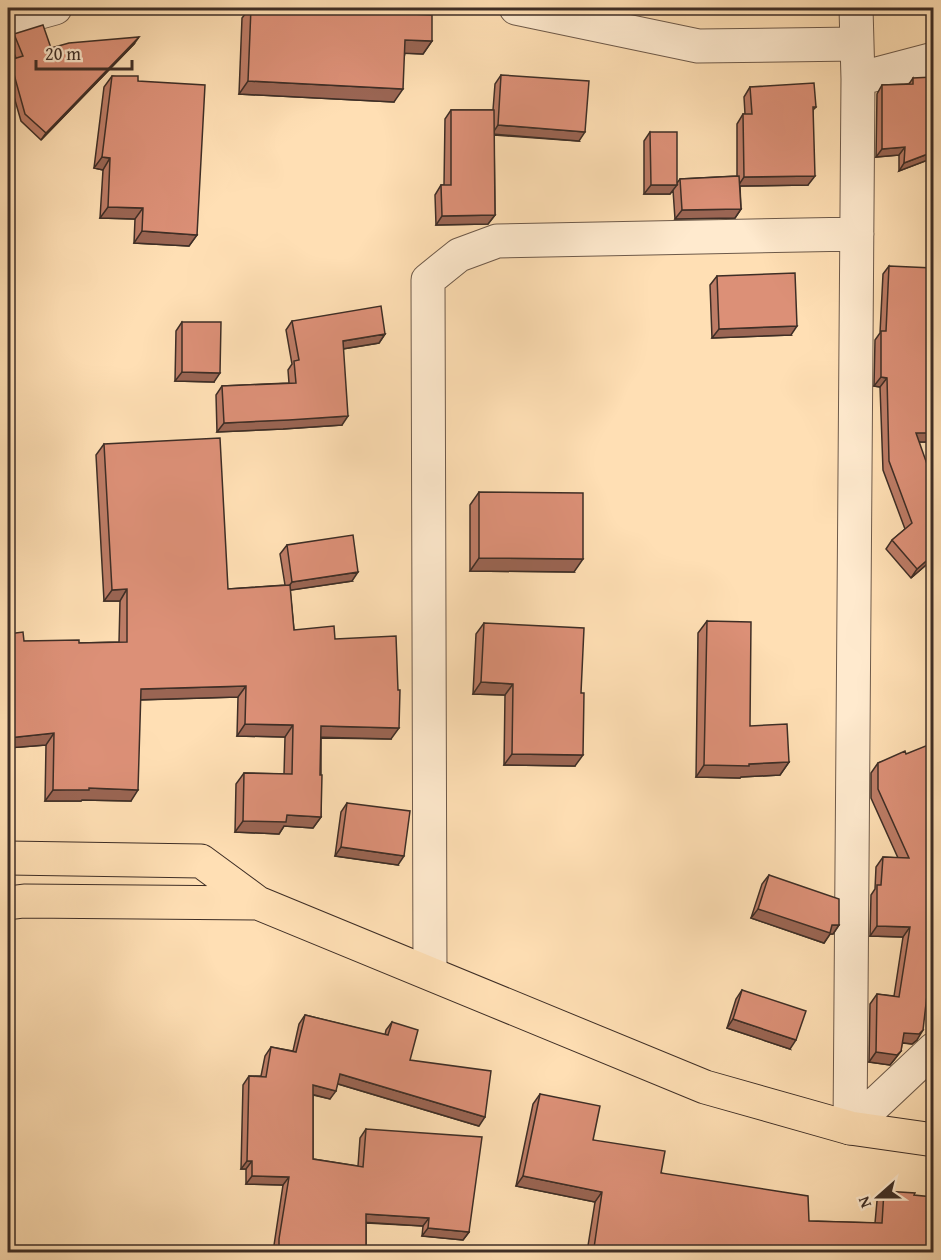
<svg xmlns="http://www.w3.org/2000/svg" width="941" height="1260" font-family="'Gentium Book Plus',serif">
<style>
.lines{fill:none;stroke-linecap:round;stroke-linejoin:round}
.minor-casing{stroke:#6e5a4a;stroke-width:35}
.primary-casing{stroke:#3e2e26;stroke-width:35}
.minor{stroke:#ffeace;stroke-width:33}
.primary{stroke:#ffdfb4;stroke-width:33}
.wall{fill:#bd7c66;stroke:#3e2e26;stroke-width:1.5}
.shaded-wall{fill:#9a6553;stroke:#3e2e26;stroke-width:1.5}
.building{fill:#dc9077;stroke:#3e2e26;stroke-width:1.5}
</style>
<rect width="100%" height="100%" fill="#ffdfb4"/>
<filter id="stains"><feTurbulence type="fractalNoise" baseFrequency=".00333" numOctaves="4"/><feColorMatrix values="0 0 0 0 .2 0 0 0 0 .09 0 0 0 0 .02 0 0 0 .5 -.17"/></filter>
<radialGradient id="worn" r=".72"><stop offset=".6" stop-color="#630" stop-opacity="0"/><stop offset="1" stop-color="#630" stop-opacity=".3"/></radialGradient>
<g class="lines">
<defs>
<path id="minor" d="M516,8l182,38 159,-2
M856,8l2,71 -8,1049 84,-79
M8,21l47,-13
M858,79l76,-20
M430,973l-2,-693 31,-25 38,-14 360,-7"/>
<path id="primary" d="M8,858l193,3 57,42 447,184 145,41 84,12
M8,903l16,-2 234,2"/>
</defs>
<!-- minor casing -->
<use href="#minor" class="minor-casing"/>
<!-- primary casing -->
<use href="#primary" class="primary-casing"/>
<!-- minor -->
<use href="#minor" class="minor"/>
<!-- primary -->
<use href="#primary" class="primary"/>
</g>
<!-- wall -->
<path class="wall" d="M250,8h36l146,33 -9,13 -18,-1 -11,49 -155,-8 3,-76z
M14,34l37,14 83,-4 -93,96 -20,-19 -13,-45v-12l2,-4 6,-2 -7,-17z
M501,75l78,66 -85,-6 1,80 -7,9 -52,1 -1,-30 6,-10h3l1,-66 6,-9h42l2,-26z
M112,76l26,5 59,154 -8,11 -55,-3 1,-24 -35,-1 3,-48 -9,-2 10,-81z
M913,78l20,80 -34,13v-16l-23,2 1,-63 5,-9 27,-1z
M750,87l66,20 -3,3 -5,75 -68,1 1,23 -6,9 -60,1 -2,-29 -3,4h-26v-53l6,-9 27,51 3,-4 57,-3v-52l6,-10h2l-1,-17z
M889,266l42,169 -5,7h-7l14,117 -22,19 -25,-29 6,-9 13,-11 -22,-59 -3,-83 -6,-1 1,-46 5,-7 3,-59z
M717,276l74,59 -79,3 -2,-53z
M292,321l93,13 -6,9 -36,6 -1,76 -59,4 -66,3 -1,-37 6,-9 67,-3 -1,-13 4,-6 -6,-34z
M182,322l32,60 -39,-1 1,-50z
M104,444l124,145 57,-4 -5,-31 7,-9 65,36 -62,9 4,40 41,9 56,100 -70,-1v79l-8,11 -29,-2 -5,8 -44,-2 1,-48 8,-11 40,1 1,-37 -48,-1 1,-39 -98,3 -9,101 -49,-1 -1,1h-36l1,-56 -38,3v-114l16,7 55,2 40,-1 1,-41h-16l-8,-146z
M479,492l95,80 -104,-1v-66z
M707,621l43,105 39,36 -9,13 -39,2 -1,1 -44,-1 2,-144z
M484,623l97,70 -6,73 -71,-1 1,-70 -32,-1 3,-60z
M906,754l20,252 -9,34 -5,4 -10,-1 -1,8 -7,9 -4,5 -21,-3 1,-58 7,-10 17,2 9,-59 -33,-1 1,-41 4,-6 1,-22 7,-10 15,1 -27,-60v-25l7,-10z
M347,803l51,62 -63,-9 6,-44z
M769,875l70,50 -6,9h-3l-6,9 -73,-25 11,-34z
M742,990l48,59 -63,-21 9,-29z
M305,1015l80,20 1,-5 6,-8 18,38 69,66 -141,-42 -8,15 -17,-4v64l45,7 2,-28 6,-9 103,103 -6,8 -41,-4 1,-10 -57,-3v29h-93l10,-67 -37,-1v-15h-5l2,-84 6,-9h12l4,-20 6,-9 22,4 6,-27z
M540,1094l53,46 68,33 148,48 66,2 2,-22 7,-10 49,61h-346l8,-50 -79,-16 17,-82z"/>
<!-- shaded-wall -->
<path class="shaded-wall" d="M139,37l-5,7 -93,96 5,-7z
M405,40l27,1 -9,13 -26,-1z
M248,81l155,8 -9,13 -155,-8z
M498,125l87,7 -6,9 -87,-7z
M905,147l-6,8 -23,2 6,-8z
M933,152v6l-34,13 5,-8z
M102,157l8,1 -7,12 -9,-2z
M815,176l-7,9 -70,1 6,-9z
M651,185h26l-7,9h-26z
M108,207l35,1 -8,11 -35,-1z
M741,209l-6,9 -60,1 7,-9z
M495,215l-7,9 -52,1 6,-9z
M142,231l55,4 -8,11 -55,-3z
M797,326l-6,9 -79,3 7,-9z
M385,334l-6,9 -43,7 7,-9z
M182,372l38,1 -6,9 -39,-1z
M881,377l6,1 -7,9 -6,-1z
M348,416l-6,9 -59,4 -66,3 7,-9z
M932,427h1v8h-2l-5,7h-16l6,-9z
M933,555v4l-22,19 6,-9z
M479,558l104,1 -9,13 -104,-1z
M358,572l-6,9 -67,10 7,-9z
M127,589l-7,12h-16l8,-11z
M481,682l32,2 -8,11 -32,-1z
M246,686l-8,11 -105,3 8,-11z
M245,724l48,1 -8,12 -48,-1z
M321,726l78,2 -8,11 -78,-2z
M54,733l-8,12 -38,3v-10z
M512,754l71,1 -8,11 -71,-1z
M789,762l-9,13 -39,2 -1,1 -44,-1 8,-12 45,-1z
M89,788l49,2 -7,11 -49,-1 -1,1h-36l8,-11z
M287,815l34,2 -8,11 -29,-2 -5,8 -44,-2 8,-11z
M341,847l63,9 -6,9 -63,-9z
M758,909l74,16h7l-6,9h-3l-6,9 -73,-25z
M877,926l33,1 -7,10 -33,-1z
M927,995l6,1v11l-13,-2z
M733,1019l63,21 -6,9 -63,-21z
M923,1030l-6,10 -5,4 -15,-2 7,-9z
M901,1051l-7,9 -4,5 -21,-3 7,-10z
M340,1074l145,43 -6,9 -144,-43z
M313,1085l23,6 -6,8 -23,-6z
M247,1161h5l-6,8h-5z
M252,1176l37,1 -6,8 -37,-1z
M523,1176l79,16 -7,10 -79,-16z
M366,1214l63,4 -6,8 -63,-4z
M428,1228l41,4 -6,8 -41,-4z
M594,1248l32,4h-36z"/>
<!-- building -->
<path class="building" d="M251,8h35l146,7v26l-27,-1 -2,49 -155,-8z
M43,25l8,23 18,-5 70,-6 -93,96 -21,-19 -15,-54 13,-4 -9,-22z
M501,75l88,6 -4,51 -87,-7z
M112,76h26v5l67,4 -8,150 -55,-4 1,-23 -35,-1 2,-49 -8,-1z
M933,77v75l-29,11 1,-16 -23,2v-64l31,-1v-6z
M814,83l2,24h-3l2,69 -71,1 -1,-63h9l-2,-27z
M451,110h43l1,105 -53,1 -1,-31h10z
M650,132h27v53h-26z
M739,176l2,33 -59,1 -2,-31z
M889,266l44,2v159h-1l1,6h-17l17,48v74l-16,14 -25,-29 20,-17 -23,-62 -2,-83 -6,-1v-46h5z
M795,273l2,53 -78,3 -2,-53z
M381,306l4,28 -42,7 5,75 -59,4 -65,3 -2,-37 74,-3 -2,-22 5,-1 -7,-39z
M182,322h39l-1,51 -38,-1z
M220,438l8,151 62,-4 4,45 40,-4 1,13 61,-3 2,54h2l-1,38 -78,-2 -1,49h2l-1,42 -34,-2 -1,7 -43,-1 1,-48 48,1 1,-49 -48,-1 1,-38 -105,3 -3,101 -49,-2v2h-36l1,-57 -46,5v-104l15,-2 1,9 55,-1v3l48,-1v-53l-15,1 -8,-146z
M479,492l104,1v66l-104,-1z
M353,535l5,37 -66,10 -5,-37z
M707,621l44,1 -1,104 37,-2 2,38 -40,2v2l-45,-1z
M484,623l100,5 -3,65h3l-1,62 -71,-1 1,-70 -32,-2z
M933,743v253l-6,-1 -4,35 -4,4 -15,-1 -3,18 -4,4 -21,-3 1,-58 22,3 11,-70 -33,-1v-41h4l2,-28 26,1 -31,-69v-26l27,-12 1,3z
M347,803l63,8 -6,45 -63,-9z
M769,875l70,24v26h-7l-2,8 -72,-24z
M742,990l64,21 -10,29 -63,-21z
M305,1015l83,20 4,-13 26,8 -8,30 81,11 -6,46 -145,-43 -4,17 -23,-6v74l50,8 3,-38 116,8 -13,95 -41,-4 1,-10 -63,-4v38h-87v-13l10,-62 -37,-1v-15h-5l2,-85 17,1 5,-30 25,5z
M540,1094l60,12 -7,34 72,11 -4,22 147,23 1,25 73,2 2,-32 31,2 -1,2 19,2v55h-307l-32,-4 8,-56 -79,-16z"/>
<!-- margin -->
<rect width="941" height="1260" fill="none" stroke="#ffdfb4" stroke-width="30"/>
<rect x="9" y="9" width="923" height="1242" fill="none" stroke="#3e2e26" stroke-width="3"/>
<rect x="15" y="15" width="911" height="1230" fill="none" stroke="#3e2e26" stroke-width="1.5"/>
<!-- north arrow -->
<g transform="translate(878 1197) rotate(249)" stroke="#ffeace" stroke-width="4.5" paint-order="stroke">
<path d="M0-4.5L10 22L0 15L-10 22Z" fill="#3e2e26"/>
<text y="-9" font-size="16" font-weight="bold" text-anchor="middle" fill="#3e2e26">N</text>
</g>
<!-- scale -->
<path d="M36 60v9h96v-9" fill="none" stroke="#3e2e26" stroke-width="3"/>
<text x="45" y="60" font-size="18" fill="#3e2e26" stroke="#ffeace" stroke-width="4.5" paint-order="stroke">20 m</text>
<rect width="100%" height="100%" filter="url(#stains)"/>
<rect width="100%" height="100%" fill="url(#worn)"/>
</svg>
